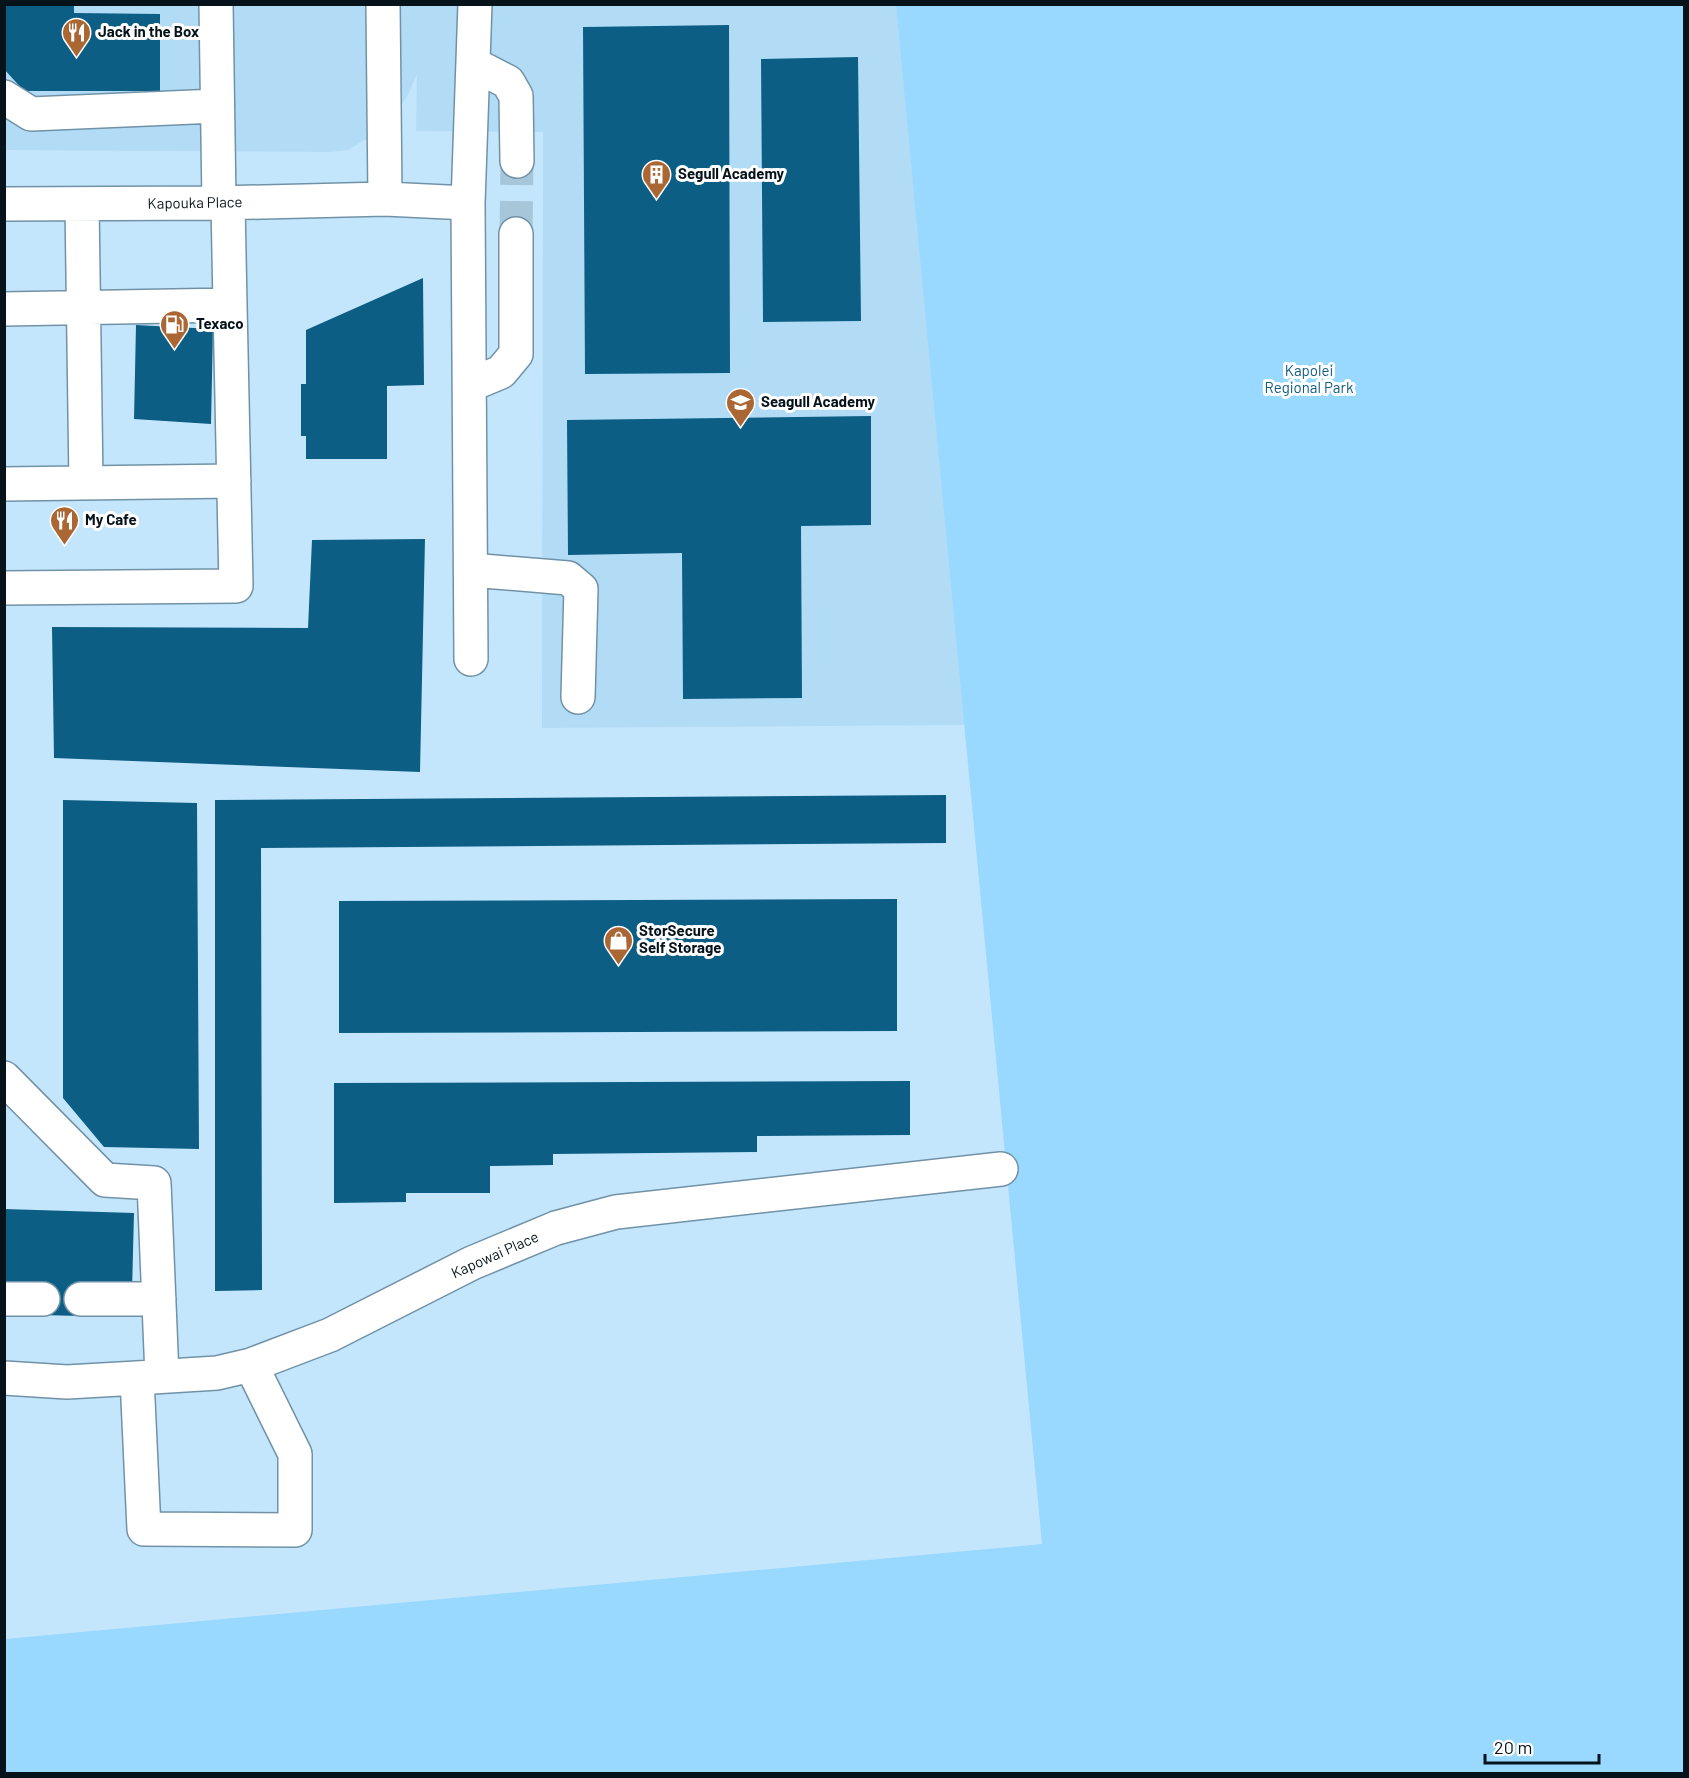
<svg xmlns="http://www.w3.org/2000/svg" width="1689" height="1778" font-family="Barlow,sans-serif">
<style>
.built{fill:#b2dcf6}
.green{fill:#99d8ff}
.building{fill:#0c5e84}
.lines{fill:none;stroke-linecap:round;stroke-linejoin:round}
.minor-tunnel{stroke:#a8c6da;stroke-width:33;stroke-dasharray:33 16;stroke-linecap:butt}
.minor-casing{stroke:#7192a6;stroke-width:36}
.minor{stroke:#fff;stroke-width:33}
.labels{text-anchor:middle;stroke-width:6;stroke-linejoin:round;paint-order:stroke}
.poi-label{font-size:15px;font-weight:bold;fill:#07131a;stroke:#fff;text-anchor:start}
.street-label{font-size:15px;fill:#07131a;stroke:#fff}
.park-label{font-size:15px;fill:#125b7e;stroke:#fff}
</style>
<rect width="100%" height="100%" fill="#c4e6fc"/>
<!-- built -->
<path class="built" d="M5,5h891l70,720 -424,3 1,-596 -127,-1 1,-57 -9,21 -13,20 -15,16 -32,19 -18,2 -325,-2z"/>
<!-- green -->
<path class="green" d="M896,5h788v1768l-1679,1v-135l1037,-95z"/>
<!-- building -->
<path class="building" d="M4,4h70v9l86,1v77h-136l-20,-22z
M729,25l1,348 -145,1 -2,-347z
M858,57l3,264 -98,1 -2,-263z
M423,278l1,107 -37,1v73h-81v-23h-5v-52h5v-54z
M136,325l77,4 -2,95 -77,-5z
M871,416v109l-70,1 1,172 -119,1 -1,-146 -114,2 -1,-135z
M425,539l-5,233 -366,-14 -2,-131 256,1 4,-88z
M946,795v48l-685,5 1,442 -47,1v-491z
M63,800l134,3 2,346 -95,-2 -41,-49z
M897,899v132l-558,2v-132z
M910,1081v54l-153,1v16l-204,2v11l-63,1v27h-84v9l-72,1v-120z
M4,1209l130,4 -2,79 -50,-1 -2,25 -39,-1 -37,-27z"/>
<g class="lines">
<!-- minor-tunnel -->
<path class="minor-tunnel" d="M516,234l1,-73"/>
<defs>
<path id="minor" d="M216,4l3,199
M383,4l2,195
M473,64l35,18 8,14 1,65
M4,97l27,17 186,-8
M228,203l2,102
M468,203l7,-199
M4,204l215,-1 166,-4 83,4 3,456
M82,204l4,279
M4,309l226,-4 6,281 -232,2
M470,385l31,-13 15,-18v-120
M4,484l230,-3
M471,570l97,8 13,11 -3,108
M4,1078l101,102 49,3 8,193
M4,1299h39
M81,1299h78
M4,1378l63,4 70,-4 80,-5 34,-8 79,-30 142,-72 84,-35 60,-16 385,-43
M137,1378l7,151 151,1v-76l-44,-89"/>
</defs>
<!-- minor casing -->
<use href="#minor" class="minor-casing"/>
<!-- minor -->
<use href="#minor" class="minor"/>
</g>
<!-- icons -->
<defs>
<symbol id="restaurant-pin" viewBox="-11 -11 22 30"><path d="M0 17L-7.5 6A9.5 9.5 0 1 1 7.5 6Z" fill="#aa6734" stroke="#fff"/><path d="M-5-6h1v4h1v-4h1v4h1v-4h1v5L-1.5 .5V6h-2V.5L-5-1ZM5-6V6H3V1.5H1.5Q1.5-4 5-6Z" fill="#fff"/></symbol>
<symbol id="building-pin" viewBox="-11 -11 22 30"><path d="M0 17L-7.5 6A9.5 9.5 0 1 1 7.5 6Z" fill="#aa6734" stroke="#fff"/><path d="M-4-6H4V6H1V3H-1V6H-4ZM-2.5-4.3h1.7v1.8h-1.7ZM.8-4.3h1.7v1.8H.8ZM-2.5-1h1.7V.8h-1.7ZM.8-1h1.7V.8H.8Z" fill="#fff"/></symbol>
<symbol id="fuel-pin" viewBox="-11 -11 22 30"><path d="M0 17L-7.5 6A9.5 9.5 0 1 1 7.5 6Z" fill="#aa6734" stroke="#fff"/><path d="M-5.5-6h7V0h2V4h1.3V-2.5L3-4.5l.8-.8L6-3V5H2.5V1h-1V6h-7ZM-4.2-4.7v3.2H.2V-4.7Z" fill="#fff"/></symbol>
<symbol id="school-pin" viewBox="-11 -11 22 30"><path d="M0 17L-7.5 6A9.5 9.5 0 1 1 7.5 6Z" fill="#aa6734" stroke="#fff"/><path d="M0-5L7-2L0 1L-7-2ZM-4 1L0 2.5L4 1V4Q0 6-4 4Z" fill="#fff"/></symbol>
<symbol id="shop-pin" viewBox="-11 -11 22 30"><path d="M0 17L-7.5 6A9.5 9.5 0 1 1 7.5 6Z" fill="#aa6734" stroke="#fff"/><path d="M-5-2.5h2.3a2.7 3.5 0 0 1 5.4 0H5L5.5 6h-11ZM-1.5-2.5h3a1.5 2.3 0 0 0-3 0Z" fill="#fff"/></symbol>
</defs>
<g fill-rule="evenodd">
<use href="#restaurant-pin" x="60" y="16" width="33" height="45"/>
<use href="#building-pin" x="640" y="158" width="33" height="45"/>
<use href="#fuel-pin" x="158" y="308" width="33" height="45"/>
<use href="#school-pin" x="724" y="386" width="33" height="45"/>
<use href="#restaurant-pin" x="48" y="504" width="33" height="45"/>
<use href="#shop-pin" x="602" y="924" width="33" height="45"/>
</g>
<g class="labels">
<!-- poi labels -->
<g class="poi-label">
<text x="98" y="37">Jack in the Box</text>
<text x="678" y="179">Segull Academy</text>
<text x="196" y="329">Texaco</text>
<text x="761" y="407">Seagull Academy</text>
<text x="85" y="525">My Cafe</text>
<text x="639" y="936">StorSecure<tspan x="639" dy="17">Self Storage</tspan></text>
</g>
<!-- street labels -->
<g class="street-label">
<text transform="translate(195 203) rotate(-1)" y="5">Kapouka Place</text>
<text transform="translate(495 1255) rotate(-24)" y="5">Kapowai Place</text>
</g>
<!-- park labels -->
<g class="park-label">
<text x="1309" y="376">Kapolei<tspan x="1309" dy="17">Regional Park</tspan></text>
</g>
</g>
<!-- border -->
<rect width="1689" height="1778" fill="none" stroke="#07131a" stroke-width="12"/>
<!-- scale -->
<path d="M1485 1754v9h114v-9" fill="none" stroke="#07131a" stroke-width="3"/>
<text x="1494" y="1754" font-size="18" fill="#07131a" stroke="#ffffff" stroke-width="4.5" paint-order="stroke">20 m</text>
</svg>
